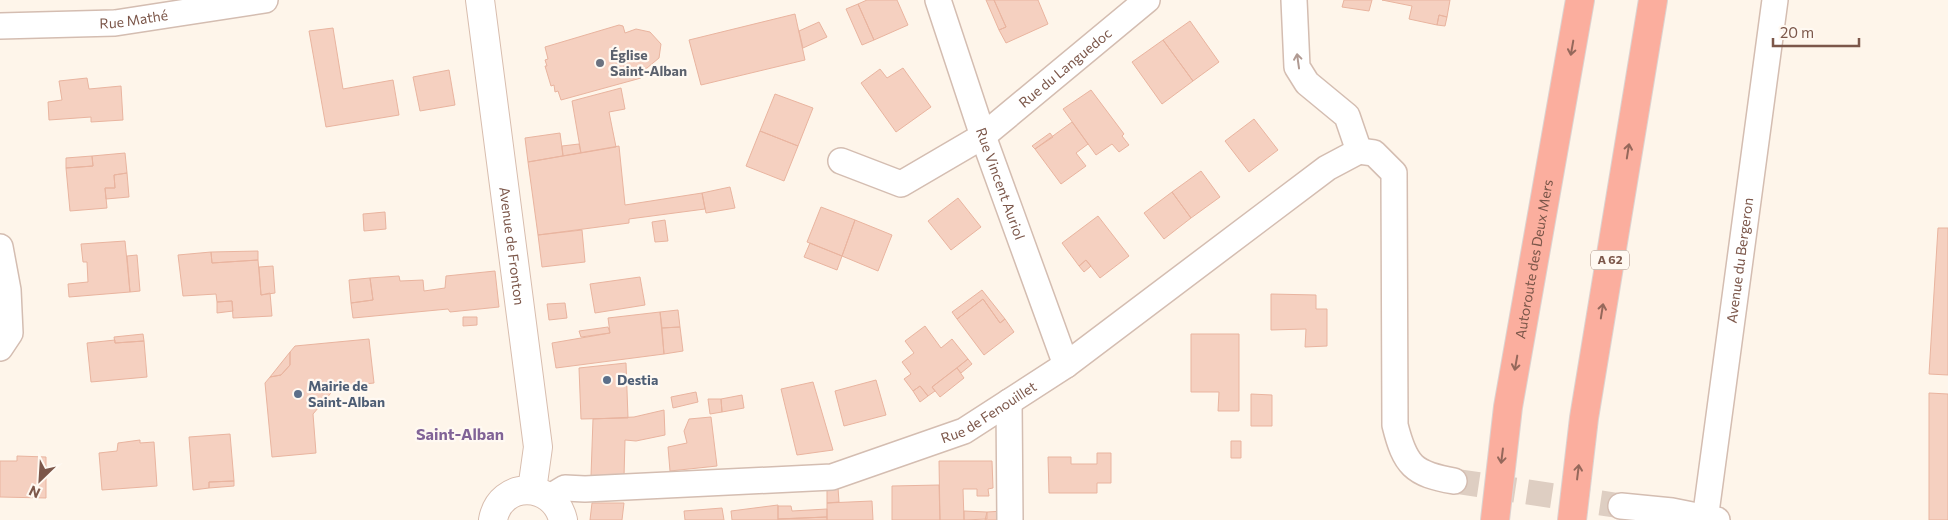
<svg xmlns="http://www.w3.org/2000/svg" width="1948" height="520" font-family="Commissioner,sans-serif">
<style>
.building{fill:#f5d0c0;stroke:#e9b49f}
.lines{fill:none;stroke-linecap:round;stroke-linejoin:round}
.minor-tunnel{stroke:#decec2;stroke-width:25;stroke-dasharray:25 12;stroke-linecap:butt}
.minor-casing{stroke:#d4bdb1;stroke-width:28}
.secondary-casing{stroke:#d8bdae;stroke-width:30}
.motorway-casing{stroke:#ddd3d0;stroke-width:30}
.minor{stroke:#fff;stroke-width:25}
.secondary{stroke:#fff;stroke-width:28}
.motorway{stroke:#fbae9e;stroke-width:28}
.oneway{stroke:#95685b}
.oneway2{stroke:#b09a92}
.worship-dot{fill:#6b7280;stroke:#fff9f2;stroke-width:2}
.service-dot{fill:#5c6f8a;stroke:#fff9f2;stroke-width:2}
.labels{text-anchor:middle;stroke-width:4.5;stroke-linejoin:round;paint-order:stroke}
.shield{fill:#fff9f2;stroke:#a3887c;stroke-width:1}
.shield-label{font-size:12px;font-weight:bold;fill:#7c574a}
.street-label{font-size:14px;fill:#7c574a;stroke:#fff9f2}
.worship-label{font-size:14px;font-weight:bold;fill:#5b616d;stroke:#fff9f2;text-anchor:start}
.service-label{font-size:14px;font-weight:bold;fill:#4e5e75;stroke:#fff9f2;text-anchor:start}
.quarter-label{font-size:16px;font-weight:bold;fill:#816397;stroke:#fff9f2}
</style>
<rect width="100%" height="100%" fill="#fef5ea"/>
<!-- building -->
<path class="building" d="M867,0h30l11,25 -34,15 -16,-36z
M986,0h8l12,27 -7,3z
M994,0h44l10,24 -42,19 -7,-13 7,-3z
M1344,0h28l-3,11 -27,-4z
M1382,0h68l-3,17 -8,-2 -2,10 -28,-6 3,-13z
M858,4l16,36 -12,5 -16,-36z
M795,14l10,46 -104,25 -12,-45z
M1439,15l8,2 -2,9 -8,-1z
M1190,21l29,41 -26,19 -30,-41z
M819,22l8,15 -24,11 -4,-17z
M619,25l4,1 2,7 11,-4 14,3 11,12 -2,14 -12,10 -9,2 3,8 -80,22 -3,-9 -3,1 -1,-7 -3,1 -6,-20h2l-2,-6 3,-1 -3,-12z
M333,28l10,61 50,-9 6,35 -73,12 -17,-96z
M1163,40l30,41 -31,23 -30,-42z
M903,68l28,39 -35,25 -35,-49 19,-14 7,9z
M449,70l6,35 -35,6 -7,-34z
M87,78l2,11 32,-3 2,34 -32,2v-5l-42,3 -1,-18 14,-2 -3,-19z
M621,88l4,21 -16,3 7,35 -35,6 -9,-52z
M1091,90l33,44 -2,2 7,9 -10,7 -7,-8 -16,11 -33,-46z
M775,94l38,14 -15,38 -38,-15z
M1254,119l24,31 -29,22 -24,-31z
M1072,122l16,22 -12,9 10,13 -25,18 -26,-35z
M760,131l38,15 -14,35 -38,-15z
M560,133l3,23 -35,6 -3,-24z
M1050,133l3,4 -18,12 -3,-3z
M579,144l2,9 -18,3 -1,-10z
M619,146l6,59 77,-12 3,16 -76,10v4l-91,12 -10,-73z
M125,153l2,20 -13,2 1,13h-10l2,20 -37,3 -4,-43 27,-2 -1,-10z
M92,156l1,10 -27,2v-10z
M1201,171l19,26 -29,21 -19,-26z
M127,173l2,24 -23,2 -1,-11h10l-1,-13z
M730,187l5,21 -29,5 -4,-20z
M1172,192l19,26 -27,21 -20,-26z
M958,198l23,29 -30,23 -23,-29z
M821,207l34,13 -13,36 -35,-14z
M385,212l1,17 -22,2 -1,-17z
M1098,216l31,40 -29,22 -14,-18 -7,6 -17,-23z
M665,220l3,21 -13,1 -3,-20z
M855,220l37,15 -14,36 -36,-15z
M1938,228h10v147l-19,-1z
M582,230l3,32 -43,5 -4,-32z
M125,241l5,51 -61,5 -1,-13 20,-2 -1,-20h-4l-2,-18z
M810,243l32,13 -5,14 -33,-13z
M258,251v9l-46,3 -1,-11z
M211,252l1,11 46,-3 3,35 9,-2 2,23 -39,2 -1,-17 -15,1 -1,-8 -33,2 -5,-41z
M137,255l3,36 -10,1 -3,-36z
M1086,260l5,6 -7,6 -5,-6z
M273,266l2,27 -14,2 -2,-28z
M495,271l4,36 -49,5 -2,-3 -95,9 -2,-15 22,-3 -3,-22 29,-2 1,5 23,-1 1,11 21,-3 1,-12z
M640,277l5,28 -50,8 -5,-29z
M370,278l3,22 -22,3 -2,-23z
M982,290l23,29 -5,4 -17,-24 -26,20 -5,-7z
M1271,294l45,1v14h11v37l-22,1 1,-18 -35,1z
M983,299l17,24 5,-4 9,13 -30,23 -27,-36z
M232,301l1,10 -16,2v-11z
M565,303l2,15 -18,2 -2,-16z
M678,310l2,17 -18,1 -2,-16z
M660,312l4,42 -108,14 -4,-25 58,-10 -2,-15z
M463,317h14v8l-14,1z
M925,326l16,22 11,-9 16,20 -36,28 3,4 -7,5 -8,-10 -7,5 -9,-12 7,-5 -9,-12 12,-9 -9,-12z
M608,327l2,6 -29,4 -2,-6z
M680,327l3,24 -19,3 -2,-26z
M143,334l1,7 -29,2 -1,-6z
M1191,334h48v77h-21l1,-19h-28z
M369,339l5,44 -38,4 -23,27 3,39 -44,4 -7,-74 5,-6 11,-2 9,-10v-13l5,-6z
M115,340v3l29,-2 3,36 -56,5 -4,-39z
M290,352v13l-9,10 -11,2z
M968,359l4,5 -11,9 -4,-5z
M626,363l2,55 -47,1 -2,-51z
M957,368l7,10 -24,19 -8,-10z
M876,380l10,35 -42,11 -9,-35z
M813,382l20,68 -36,5 -16,-66z
M920,386l8,10 -8,6 -7,-11z
M696,392l2,10 -25,6 -2,-11z
M1929,393l19,1v126h-19z
M1251,394l21,1v31h-21z
M742,395l2,13 -22,4 -1,-13z
M708,399h13l1,13 -12,2z
M664,410l1,25 -29,6 -11,-1 -1,37 -33,-1 2,-57 41,-2z
M711,417l6,49 -47,5 -2,-24 19,-4 -3,-12 5,-12z
M230,434l4,47 -25,1v6l-16,2 -4,-53z
M140,440v3l14,-1 3,44 -55,4 -3,-37 18,-2 1,-8z
M1231,441h10v17h-10z
M1097,453h14v30h-14v10h-48l-1,-36h23v7h26z
M17,456l29,1v41l-46,-1v-36h17z
M939,461h53l1,27 -5,1 1,7h-12v-7h-14l1,31h-24z
M234,481v5l-25,2v-6z
M939,485l1,35h-48v-34z
M838,488l1,14 -12,1v-13z
M872,501l1,19h-46v-17z
M592,503h32l-2,17h-32z
M778,505v15h-46l-1,-9z
M778,506h13l1,5 35,-2v8l-49,2z
M722,508l2,12h-39l-1,-9z
M964,511l23,1v7l-23,1z
M1004,511v9h-19l2,-8z
M827,517v3h-49v-1z"/>
<g class="lines">
<!-- minor-tunnel -->
<path class="minor-tunnel" d="M1454,481l167,25"/>
<defs>
<g id="minor">
<path id="s1" d="M938,0l45,136 83,229"/>
<path d="M1294,0l3,67 10,16 40,33 12,35"/>
<path id="s2" d="M0,26l115,-3 150,-23"/>
<path d="M1359,151l15,2 20,20 1,252c10,40 18,49 59,56"/>
<path id="s3" d="M841,161l60,23 82,-48 164,-136"/>
<path d="M0,247l8,43 2,43 -10,15"/>
<path d="M1009,402l1,118"/>
<path id="s4" d="M550,497l15,-9 20,1 247,-12 132,-46 102,-66 261,-197 32,-17"/>
<path d="M1621,506l51,5 45,9"/>
<path id="s5" d="M1705,520l70,-520"/>
</g>
<g id="secondary">
<path id="s6" d="M480,0l58,447 -6,43"/>
<path d="M493,520c7,-40 61,-39 70,0"/>
</g>
<g id="motorway">
<path id="s7" d="M1495,520l13,-113 72,-407"/>
<path d="M1572,520l12,-102 69,-418"/>
</g>
</defs>
<!-- minor casing -->
<use href="#minor" class="minor-casing"/>
<!-- secondary casing -->
<use href="#secondary" class="secondary-casing"/>
<!-- motorway casing -->
<use href="#motorway" class="motorway-casing"/>
<!-- minor -->
<use href="#minor" class="minor"/>
<!-- secondary -->
<use href="#secondary" class="secondary"/>
<!-- motorway -->
<use href="#motorway" class="motorway"/>
</g>
<!-- one-way arrows -->
<defs><path id="oneway-shaft" d="M-6 0H5M1.5-3L5.5 0L1.5 3" fill="none" stroke-width="1.6" stroke-linecap="round" stroke-linejoin="round" transform="scale(1.25)"/></defs>
<g class="oneway">
<use href="#oneway-shaft" transform="translate(1572 48) rotate(100)"/>
<use href="#oneway-shaft" transform="translate(1628 151) rotate(-81)"/>
<use href="#oneway-shaft" transform="translate(1602 311) rotate(-81)"/>
<use href="#oneway-shaft" transform="translate(1516 363) rotate(100)"/>
<use href="#oneway-shaft" transform="translate(1502 456) rotate(97)"/>
<use href="#oneway-shaft" transform="translate(1578 472) rotate(-83)"/>
</g>
<use class="oneway2" href="#oneway-shaft" transform="translate(1298 61) rotate(-98)"/>
<!-- markers -->
<circle class="worship-dot" cx="600" cy="63" r="5"/>
<g class="service-dot">
<circle cx="607" cy="380" r="5"/>
<circle cx="298" cy="394" r="5"/>
</g>
<g class="labels">
<!-- shield labels -->
<rect class="shield" x="1591" y="250.5" width="38" height="19" rx="4"/>
<g class="shield-label">
<text x="1610" y="264">A 62</text>
</g>
<!-- street labels -->
<g class="street-label">
<text dy="5" stroke="none"><textPath href="#s2" startOffset="134">Rue Mathé</textPath></text>
<text dy="5" stroke="none"><textPath href="#s3" startOffset="266">Rue du Languedoc</textPath></text>
<text dy="5" stroke="none"><textPath href="#s1" startOffset="194">Rue Vincent Auriol</textPath></text>
<text dy="5" stroke="none"><textPath href="#s6" startOffset="248">Avenue de Fronton</textPath></text>
<text dy="5" stroke="none"><textPath href="#s7" startOffset="264">Autoroute des Deux Mers</textPath></text>
<text dy="5" stroke="none"><textPath href="#s5" startOffset="262">Avenue du Bergeron</textPath></text>
<text dy="5" stroke="none"><textPath href="#s4" startOffset="455">Rue de Fenouillet</textPath></text>
</g>
<!-- worship labels -->
<g class="worship-label">
<text x="610" y="60">Église<tspan x="610" dy="16">Saint-Alban</tspan></text>
</g>
<!-- service labels -->
<g class="service-label">
<text x="617" y="385">Destia</text>
<text x="308" y="391">Mairie de<tspan x="308" dy="16">Saint-Alban</tspan></text>
</g>
<!-- quarter labels -->
<g class="quarter-label">
<text x="460" y="440">Saint-Alban</text>
</g>
</g>
<!-- north arrow -->
<g transform="translate(40 480) rotate(205)" stroke="#fff9f2" stroke-width="4" paint-order="stroke">
<path d="M0-4L9 19L0 12L-9 19Z" fill="#7c574a"/>
<text y="-8" font-size="14" font-weight="bold" text-anchor="middle" fill="#7c574a">N</text>
</g>
<!-- scale -->
<path d="M1773 38v8h86v-8" fill="none" stroke="#7c574a" stroke-width="2.5"/>
<text x="1780" y="38" font-size="15" fill="#7c574a" stroke="#fff9f2" stroke-width="4" paint-order="stroke">20 m</text>
</svg>
